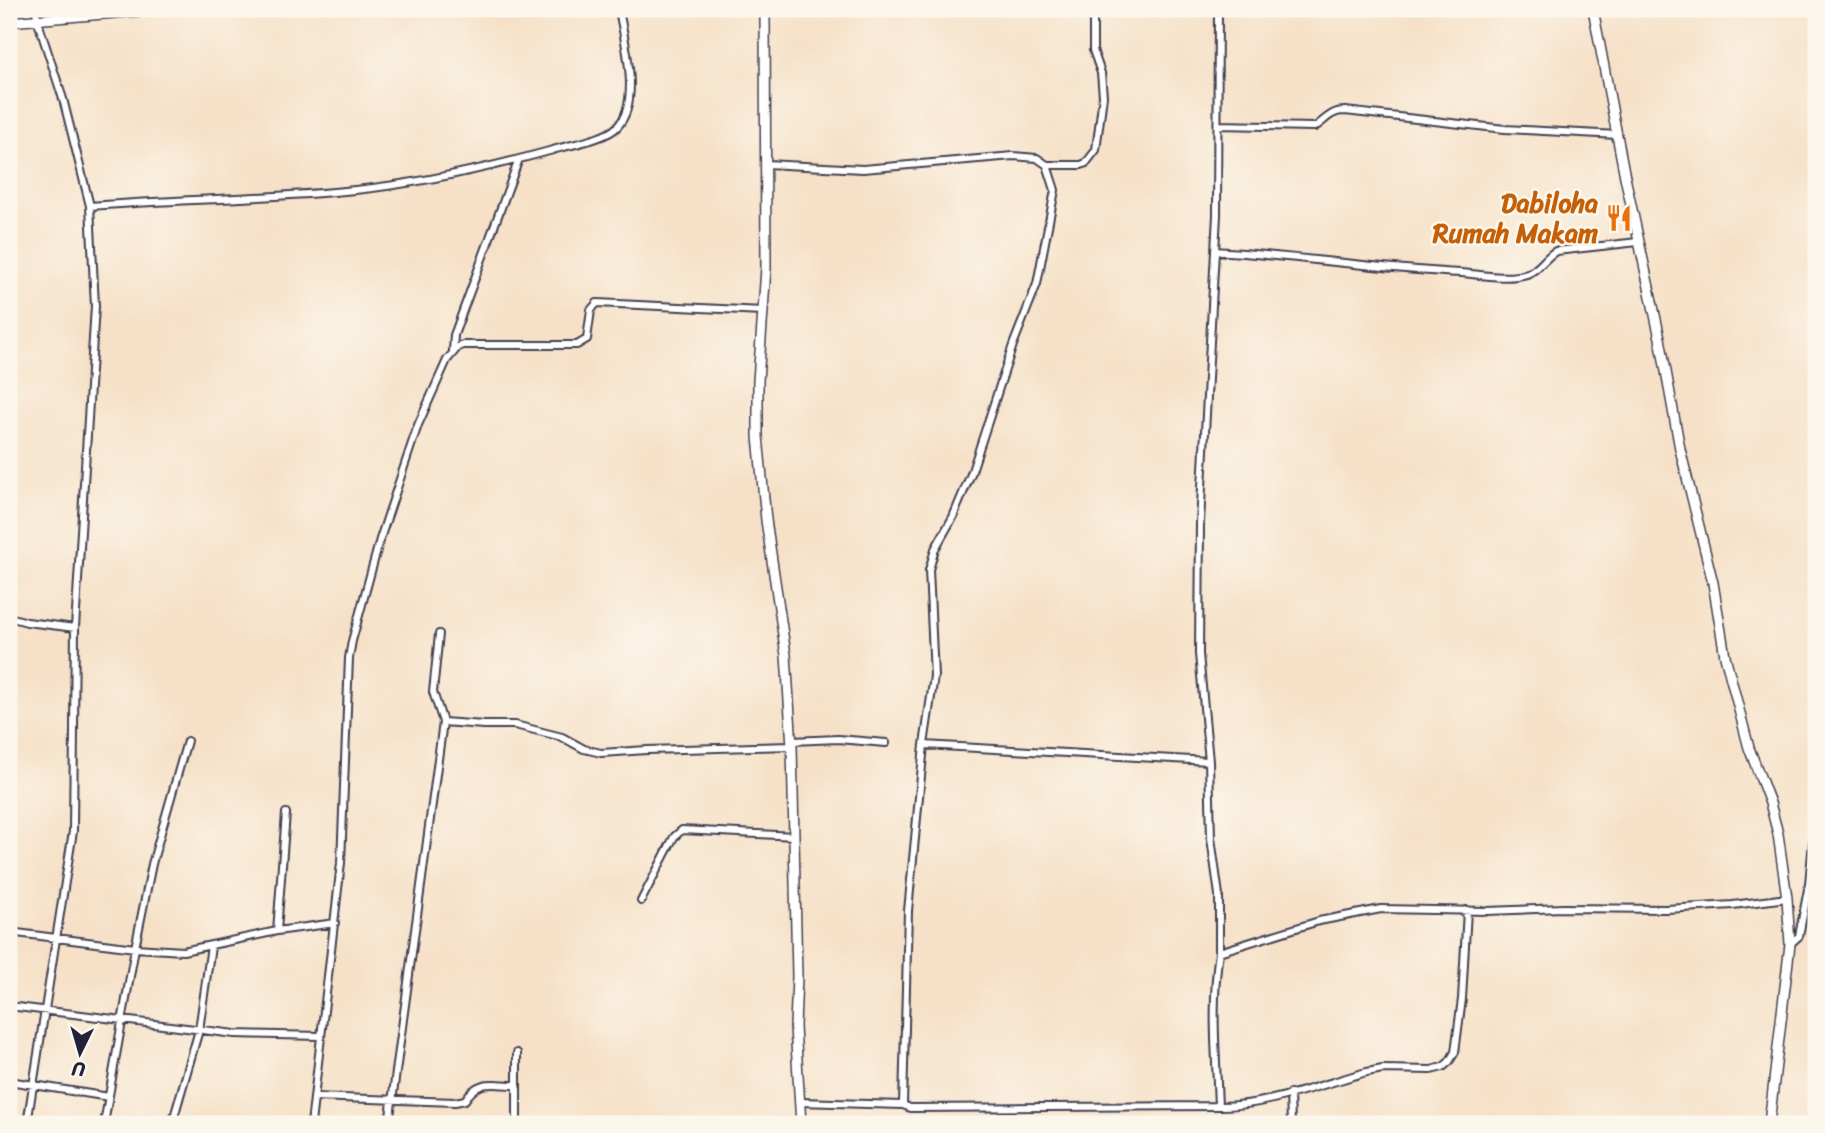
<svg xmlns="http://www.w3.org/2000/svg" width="1825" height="1133" font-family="Sriracha,sans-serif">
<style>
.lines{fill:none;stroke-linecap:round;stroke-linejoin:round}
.street-casing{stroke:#423f50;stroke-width:10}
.secondary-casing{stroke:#423f50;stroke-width:12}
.street{stroke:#fff;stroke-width:6}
.secondary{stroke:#fff;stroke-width:9}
.labels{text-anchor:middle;stroke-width:5;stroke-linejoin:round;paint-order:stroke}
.food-label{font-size:26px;font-weight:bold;fill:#c56008;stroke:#fbf7ec;text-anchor:end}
</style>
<rect width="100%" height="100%" fill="#fbf7ec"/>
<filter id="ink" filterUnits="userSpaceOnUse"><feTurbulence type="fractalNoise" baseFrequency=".0143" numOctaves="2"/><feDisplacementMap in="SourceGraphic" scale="14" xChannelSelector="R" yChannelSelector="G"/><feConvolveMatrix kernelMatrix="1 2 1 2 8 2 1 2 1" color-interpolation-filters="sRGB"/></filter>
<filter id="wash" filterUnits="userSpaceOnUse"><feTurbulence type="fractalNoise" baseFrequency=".00686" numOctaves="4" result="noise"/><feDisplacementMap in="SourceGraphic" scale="28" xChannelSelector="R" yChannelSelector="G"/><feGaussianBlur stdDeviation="1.57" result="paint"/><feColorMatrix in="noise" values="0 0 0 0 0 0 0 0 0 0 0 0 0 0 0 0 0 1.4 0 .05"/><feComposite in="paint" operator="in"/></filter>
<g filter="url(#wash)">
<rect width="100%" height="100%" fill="#f6e1c8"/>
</g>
<g filter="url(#ink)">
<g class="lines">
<defs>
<path id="street" d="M1218,9l-1,206 -17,308 -1,131 10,107 2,77 8,57v57
M1218,125l97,2c11,-7 15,-16 30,-16l160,18 113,6
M766,164l97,5 150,-13 24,2 10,7 8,25 -18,94 -24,61 -42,129 -18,43 -18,32 -6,21 5,106 -10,69 -16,166 -5,194 7,3 308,-2c-2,-54 -7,-100 1,-154l100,-31 62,-12 106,2 76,-3 103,1 67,-4 54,-7
M1047,165h34l5,-2 10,-13 7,-54 -2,-23 -8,-23v-41
M90,206c88,-7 177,-7 265,-16 67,-7 133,-22 198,-40 16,-5 53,-11 64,-23 25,-26 7,-86 2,-118
M1215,251c83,5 165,18 247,22 20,2 46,7 65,1 12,-4 18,-17 29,-23l82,-9
M453,351l1,-16 65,-176
M9,617l18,5 48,6
M443,722l41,3h31l47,12 22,12 17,4 46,-3 145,-4
M792,741l46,-2 48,4
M924,745l285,16
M1809,884l7,-74
M641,901l33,-64 8,-7 112,6
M277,931l9,-118
M9,932l126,16 48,3 94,-20 58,-8
M1790,944l9,-8 10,-52 7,-1
M9,1006l226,28 85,2
M9,1081l100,16
M1290,1093l1,31
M314,1097l141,5 10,-2c14,-22 28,-15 52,-15
M799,1102l104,3
M1218,1106c46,1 104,-22 149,-34l16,-3 48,1 12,-3 6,-5 6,-10 7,-53 5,-89
M27,1124l46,-293 2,-203 20,-322 -5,-100 -27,-107 -26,-80 -1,-10
M104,1124l31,-176 17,-84 35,-123
M172,1124l27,-94 12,-84
M311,1124l30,-261 8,-205 3,-17 28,-102 38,-114 29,-65 11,-13 5,-2h114l10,-6 4,-29 6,-7 166,8
M389,1124l54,-402 -10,-30 6,-58
M517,1124v-71"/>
<path id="secondary" d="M765,9l1,259 -8,113v55l8,84 20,135 6,91 5,230 -2,51 6,97
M1593,9l32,168 35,161 20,111 33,134 12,73 24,92 21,55 8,31 9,64 3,46 -21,180
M9,22l154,-13"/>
</defs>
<!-- street casing -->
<use href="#street" class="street-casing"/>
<!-- secondary casing -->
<use href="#secondary" class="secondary-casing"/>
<!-- street -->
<use href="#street" class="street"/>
<!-- secondary -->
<use href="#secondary" class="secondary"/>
</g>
</g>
<!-- icons -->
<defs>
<symbol id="restaurant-bare" viewBox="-9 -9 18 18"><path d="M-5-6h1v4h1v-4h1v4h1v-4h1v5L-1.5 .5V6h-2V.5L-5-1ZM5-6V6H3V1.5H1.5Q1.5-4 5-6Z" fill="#e8710a" stroke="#fbf7ec" stroke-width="2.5" paint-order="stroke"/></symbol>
</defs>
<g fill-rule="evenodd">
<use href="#restaurant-bare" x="1600" y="199" width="38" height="38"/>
</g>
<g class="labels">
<!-- food labels -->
<g class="food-label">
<text x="1598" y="212">Dabiloha<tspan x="1598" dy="30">Rumah Makam</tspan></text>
</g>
</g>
<!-- margin -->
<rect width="1825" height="1133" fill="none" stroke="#fbf7ec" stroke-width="35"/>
<!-- north arrow -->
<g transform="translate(80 1053) rotate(185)" stroke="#fbf7ec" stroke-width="5" paint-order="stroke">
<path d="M0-5L12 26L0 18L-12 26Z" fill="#22223b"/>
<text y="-10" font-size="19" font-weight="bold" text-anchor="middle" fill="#22223b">U</text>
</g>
</svg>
